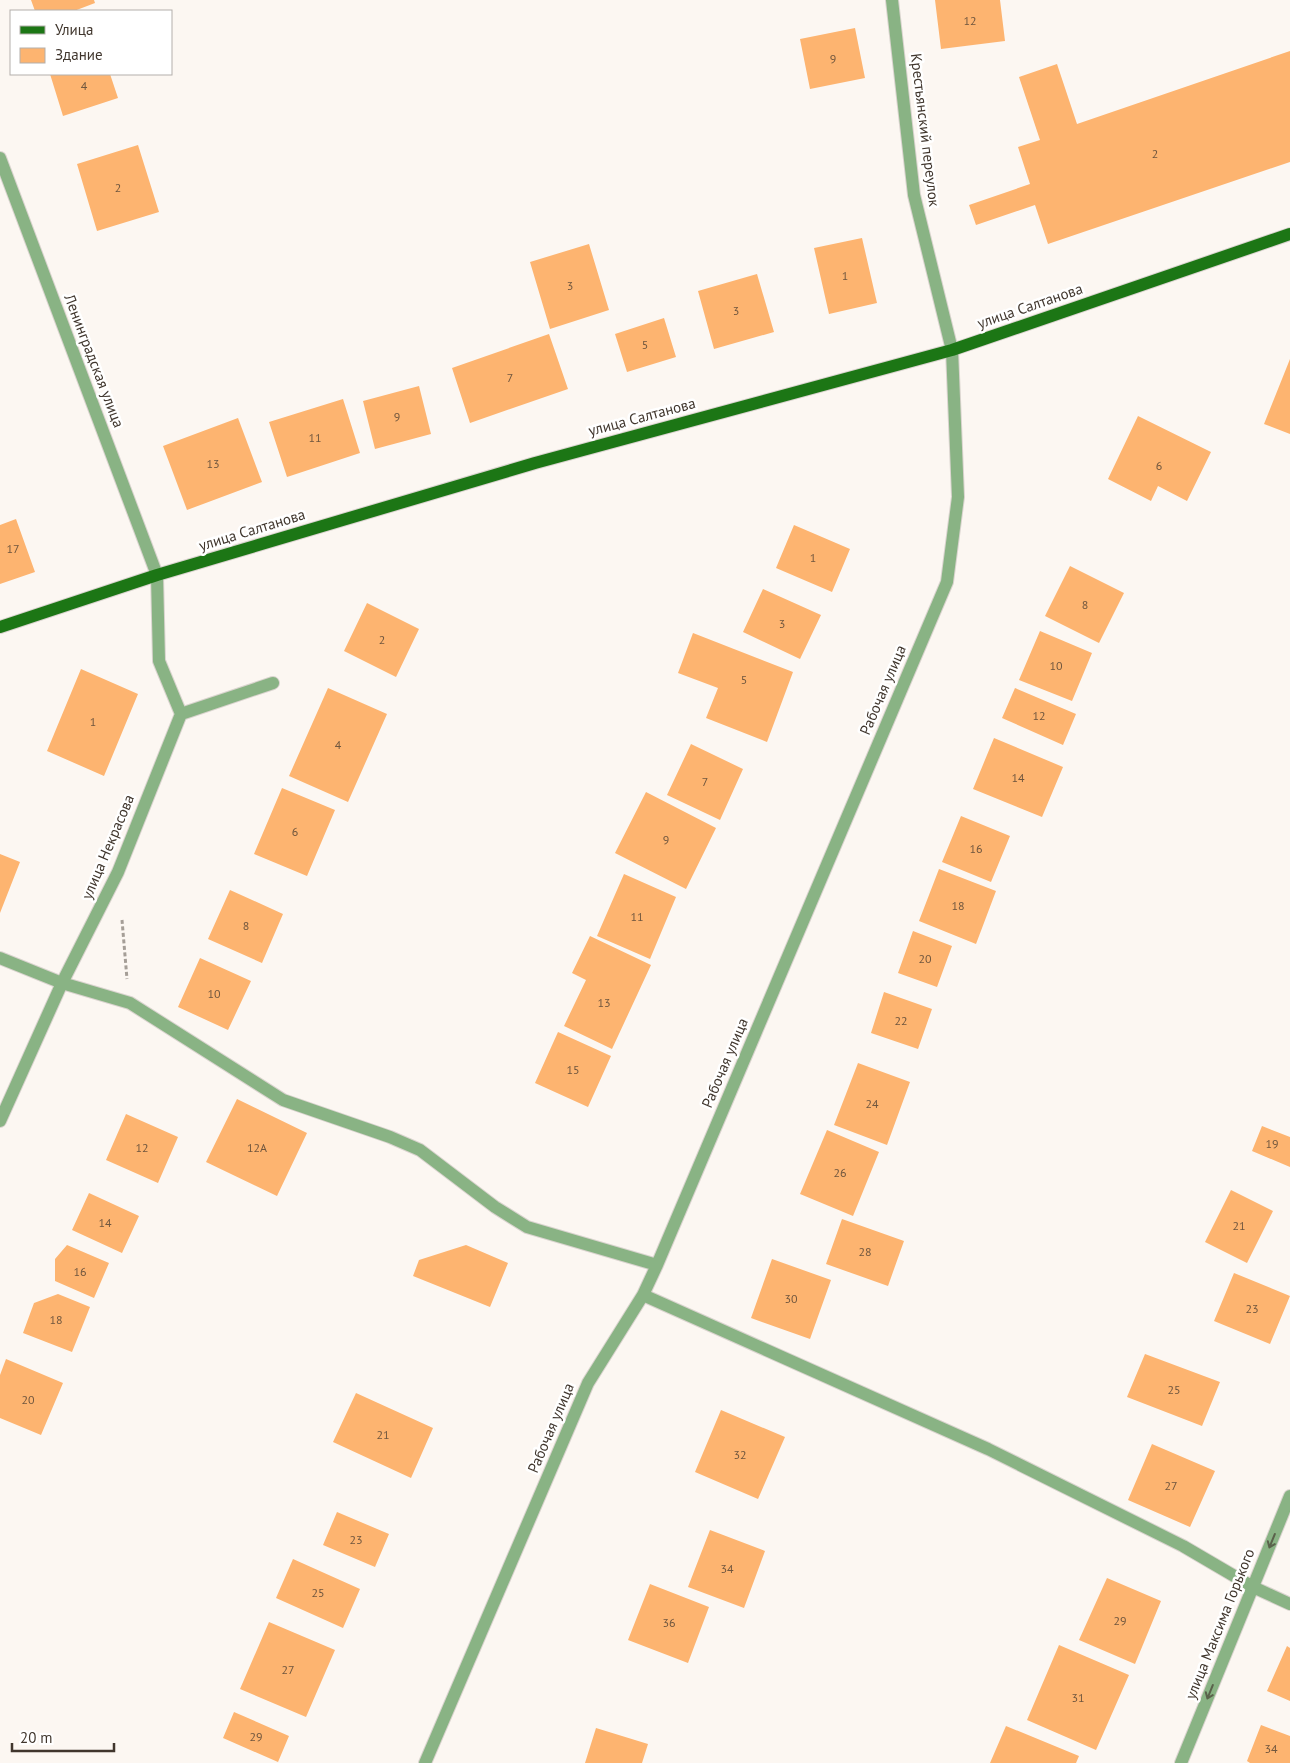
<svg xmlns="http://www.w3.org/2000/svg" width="1290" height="1763" font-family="'PT Sans',sans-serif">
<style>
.building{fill:#fdb470}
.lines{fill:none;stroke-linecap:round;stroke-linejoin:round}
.minor-casing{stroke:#dad4cf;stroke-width:14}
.major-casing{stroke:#dad4cf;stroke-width:14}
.path{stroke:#a59e97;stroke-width:3;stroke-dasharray:4 2.5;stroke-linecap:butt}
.minor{stroke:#89b384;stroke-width:12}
.major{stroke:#1c7615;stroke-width:12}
.oneway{stroke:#5a624b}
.labels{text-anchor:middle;stroke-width:5;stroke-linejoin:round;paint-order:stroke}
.number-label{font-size:12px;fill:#6f563e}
.street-label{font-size:15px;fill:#40362d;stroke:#fff}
</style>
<rect width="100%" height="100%" fill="#fcf7f2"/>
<!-- building -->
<path class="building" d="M31,0h63l1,3 -21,8h-39z
M935,0h65l5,41 -64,8z
M855,28l10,50 -55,11 -10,-50z
M1290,51v111l-242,82 -13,-39 -59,20 -7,-20 61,-21 -12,-37 22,-7 -21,-63 38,-13 20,60z
M50,74h60l8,24 -55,18z
M138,145l21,67 -62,19 -20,-67z
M862,238l15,65 -48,11 -15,-66z
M589,244l20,66 -59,19 -20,-67z
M757,274l17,58 -60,17 -16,-58z
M664,318l12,39 -49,15 -12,-38z
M549,334l19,55 -98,34 -18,-55z
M1290,359v75l-26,-10z
M419,386l12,48 -56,15 -12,-48z
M343,399l17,54 -73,24 -18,-55z
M1138,416l73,36 -24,49 -29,-15 -7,15 -43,-22z
M238,418l24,64 -75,28 -24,-64z
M16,519l19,53 -35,12v-59z
M794,525l56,24 -18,43 -56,-24z
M1070,566l54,27 -25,50 -54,-27z
M763,589l58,26 -21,44 -57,-27z
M367,603l52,26 -23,48 -52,-26z
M1040,631l52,22 -20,48 -53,-21z
M693,633l100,39 -26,70 -61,-24 12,-30 -40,-15z
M81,669l57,25 -34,82 -57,-25z
M328,688l59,26 -39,88 -59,-26z
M1015,688l61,26 -13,31 -61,-27z
M994,738l69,29 -21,50 -69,-28z
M691,744l52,25 -23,51 -53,-25z
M282,788l53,22 -28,66 -53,-22z
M646,792l70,36 -30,61 -71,-36z
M961,816l49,20 -19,46 -49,-20z
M0,854l20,8 -20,51z
M939,869l57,22 -20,53 -57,-23z
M624,874l52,23 -26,62 -53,-23z
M230,890l53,24 -21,49 -54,-24z
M913,931l39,15 -15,41 -39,-14z
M590,936l61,29 -39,84 -48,-23 22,-46 -14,-7z
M200,958l51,23 -23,49 -50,-23z
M884,992l48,17 -14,40 -47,-16z
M558,1032l53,24 -23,51 -53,-24z
M858,1063l52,19 -23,63 -53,-20z
M237,1099l70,34 -30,63 -71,-34z
M126,1114l52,23 -20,46 -52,-23z
M1262,1126l28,11v30l-38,-16z
M827,1130l52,22 -26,64 -53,-22z
M1231,1190l42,21 -26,52 -42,-21z
M89,1193l50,23 -17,37 -50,-23z
M842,1219l62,22 -16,45 -62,-22z
M67,1245l42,18 -15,35 -39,-17v-22z
M466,1245l42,18 -18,44 -77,-31 6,-16z
M772,1259l59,21 -21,59 -59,-21z
M1234,1273l56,23 -20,48 -56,-23z
M58,1294l32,13 -18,45 -49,-19 11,-30z
M1145,1354l75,28 -18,44 -75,-29z
M6,1359l57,24 -22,52 -41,-17v-43z
M356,1393l77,35 -22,50 -78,-36z
M721,1410l64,27 -27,62 -63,-27z
M1152,1444l63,27 -25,56 -62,-27z
M337,1512l52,22 -14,33 -52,-22z
M710,1530l55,21 -21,57 -56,-21z
M293,1559l67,30 -17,39 -67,-30z
M1107,1578l54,23 -26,63 -56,-24z
M650,1584l59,23 -21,56 -60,-23z
M269,1622l66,28 -29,67 -66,-28z
M1059,1645l70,30 -33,75 -69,-30z
M1287,1646l3,2v53l-23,-10z
M234,1712l55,24 -11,26 -55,-24z
M1261,1725l29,11v27h-40l-3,-2z
M1006,1726l73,30 -3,7h-86z
M596,1728l52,16 -6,19h-57z"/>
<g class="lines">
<defs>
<path id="minor" d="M0,158l157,417 2,86 22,53 -63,158 -56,111 -62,138
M181,714l92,-31
M0,958l62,25 68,20 153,97 107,37 30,13 75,57 32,20 130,38
M643,1295l345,154 195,97 70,41 37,17
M425,1763l163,-380 55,-88 14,-30 290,-683 11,-85 -6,-147 -38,-155 -22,-195
M1181,1763l109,-267"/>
<path id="major" d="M0,627l157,-52 378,-112 417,-113 338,-116"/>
</defs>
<!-- minor casing -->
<use href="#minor" class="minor-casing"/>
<!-- major casing -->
<use href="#major" class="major-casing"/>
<!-- path -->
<path class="path" d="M122,920l5,59"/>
<!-- minor -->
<use href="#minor" class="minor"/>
<!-- major -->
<use href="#major" class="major"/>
</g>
<!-- one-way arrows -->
<defs><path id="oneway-shaft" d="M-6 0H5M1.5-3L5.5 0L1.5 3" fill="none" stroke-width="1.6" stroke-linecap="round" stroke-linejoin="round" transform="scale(1.25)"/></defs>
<g class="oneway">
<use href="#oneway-shaft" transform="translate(1272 1541) rotate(112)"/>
<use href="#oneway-shaft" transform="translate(1210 1692) rotate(112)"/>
</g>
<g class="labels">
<!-- number labels -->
<g class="number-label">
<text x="970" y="25">12</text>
<text x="833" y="63">9</text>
<text x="84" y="90">4</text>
<text x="1155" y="158">2</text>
<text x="118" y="192">2</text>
<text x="845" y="280">1</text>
<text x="570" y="290">3</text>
<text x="736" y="315">3</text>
<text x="645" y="349">5</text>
<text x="510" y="382">7</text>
<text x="397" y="421">9</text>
<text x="315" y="442">11</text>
<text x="213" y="468">13</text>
<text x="1159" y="470">6</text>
<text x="13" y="553">17</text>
<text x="813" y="562">1</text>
<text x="1085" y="609">8</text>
<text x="782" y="628">3</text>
<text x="382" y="644">2</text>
<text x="1056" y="670">10</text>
<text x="744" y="684">5</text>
<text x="1039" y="720">12</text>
<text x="93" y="726">1</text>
<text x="338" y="749">4</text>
<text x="1018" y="782">14</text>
<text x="705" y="786">7</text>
<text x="295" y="836">6</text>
<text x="666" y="844">9</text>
<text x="976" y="853">16</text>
<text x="958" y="910">18</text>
<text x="637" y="921">11</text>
<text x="246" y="930">8</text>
<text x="925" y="963">20</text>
<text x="214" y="998">10</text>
<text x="604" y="1007">13</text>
<text x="901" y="1025">22</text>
<text x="573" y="1074">15</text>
<text x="872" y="1108">24</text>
<text x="1272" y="1148">19</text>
<text x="142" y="1152">12</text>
<text x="257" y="1152">12А</text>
<text x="840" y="1177">26</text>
<text x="105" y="1227">14</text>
<text x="1239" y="1230">21</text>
<text x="865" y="1256">28</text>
<text x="80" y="1276">16</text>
<text x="791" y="1303">30</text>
<text x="1252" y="1313">23</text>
<text x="56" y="1324">18</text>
<text x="1174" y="1394">25</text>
<text x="28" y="1404">20</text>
<text x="383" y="1439">21</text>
<text x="740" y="1459">32</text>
<text x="1171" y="1490">27</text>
<text x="356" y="1544">23</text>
<text x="727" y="1573">34</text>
<text x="318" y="1597">25</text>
<text x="1120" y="1625">29</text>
<text x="669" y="1627">36</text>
<text x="288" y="1674">27</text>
<text x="1078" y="1702">31</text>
<text x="256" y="1741">29</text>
<text x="1271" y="1753">34</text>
</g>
<!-- street labels -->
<g class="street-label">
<text transform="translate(925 130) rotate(83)" y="5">Крестьянский переулок</text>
<text transform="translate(1030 306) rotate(-19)" y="5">улица Салтанова</text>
<text transform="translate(94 361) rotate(69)" y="5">Ленинградская улица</text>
<text transform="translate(642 417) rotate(-15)" y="5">улица Салтанова</text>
<text transform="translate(252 530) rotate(-17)" y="5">улица Салтанова</text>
<text transform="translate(883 690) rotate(-67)" y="5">Рабочая улица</text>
<text transform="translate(108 847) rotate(-67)" y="5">улица Некрасова</text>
<text transform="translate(725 1063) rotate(-67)" y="5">Рабочая улица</text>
<text transform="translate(551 1428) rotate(-67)" y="5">Рабочая улица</text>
<text transform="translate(1220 1624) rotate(-68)" y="5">улица Максима Горького</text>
</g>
</g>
<!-- legend -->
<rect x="10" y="10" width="162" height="65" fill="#ffffff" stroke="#b3afab"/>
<rect x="20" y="26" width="25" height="8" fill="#1c7615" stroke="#b3afab"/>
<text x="55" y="35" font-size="15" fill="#40362d">Улица</text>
<rect x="20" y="48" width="25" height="15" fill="#fdb470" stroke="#b3afab"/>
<text x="55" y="60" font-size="15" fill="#40362d">Здание</text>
<!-- scale -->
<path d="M12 1743v8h102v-8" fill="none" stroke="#40362d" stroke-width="2.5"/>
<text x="20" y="1743" font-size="15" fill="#40362d" stroke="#ffffff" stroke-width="4" paint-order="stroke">20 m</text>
</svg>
